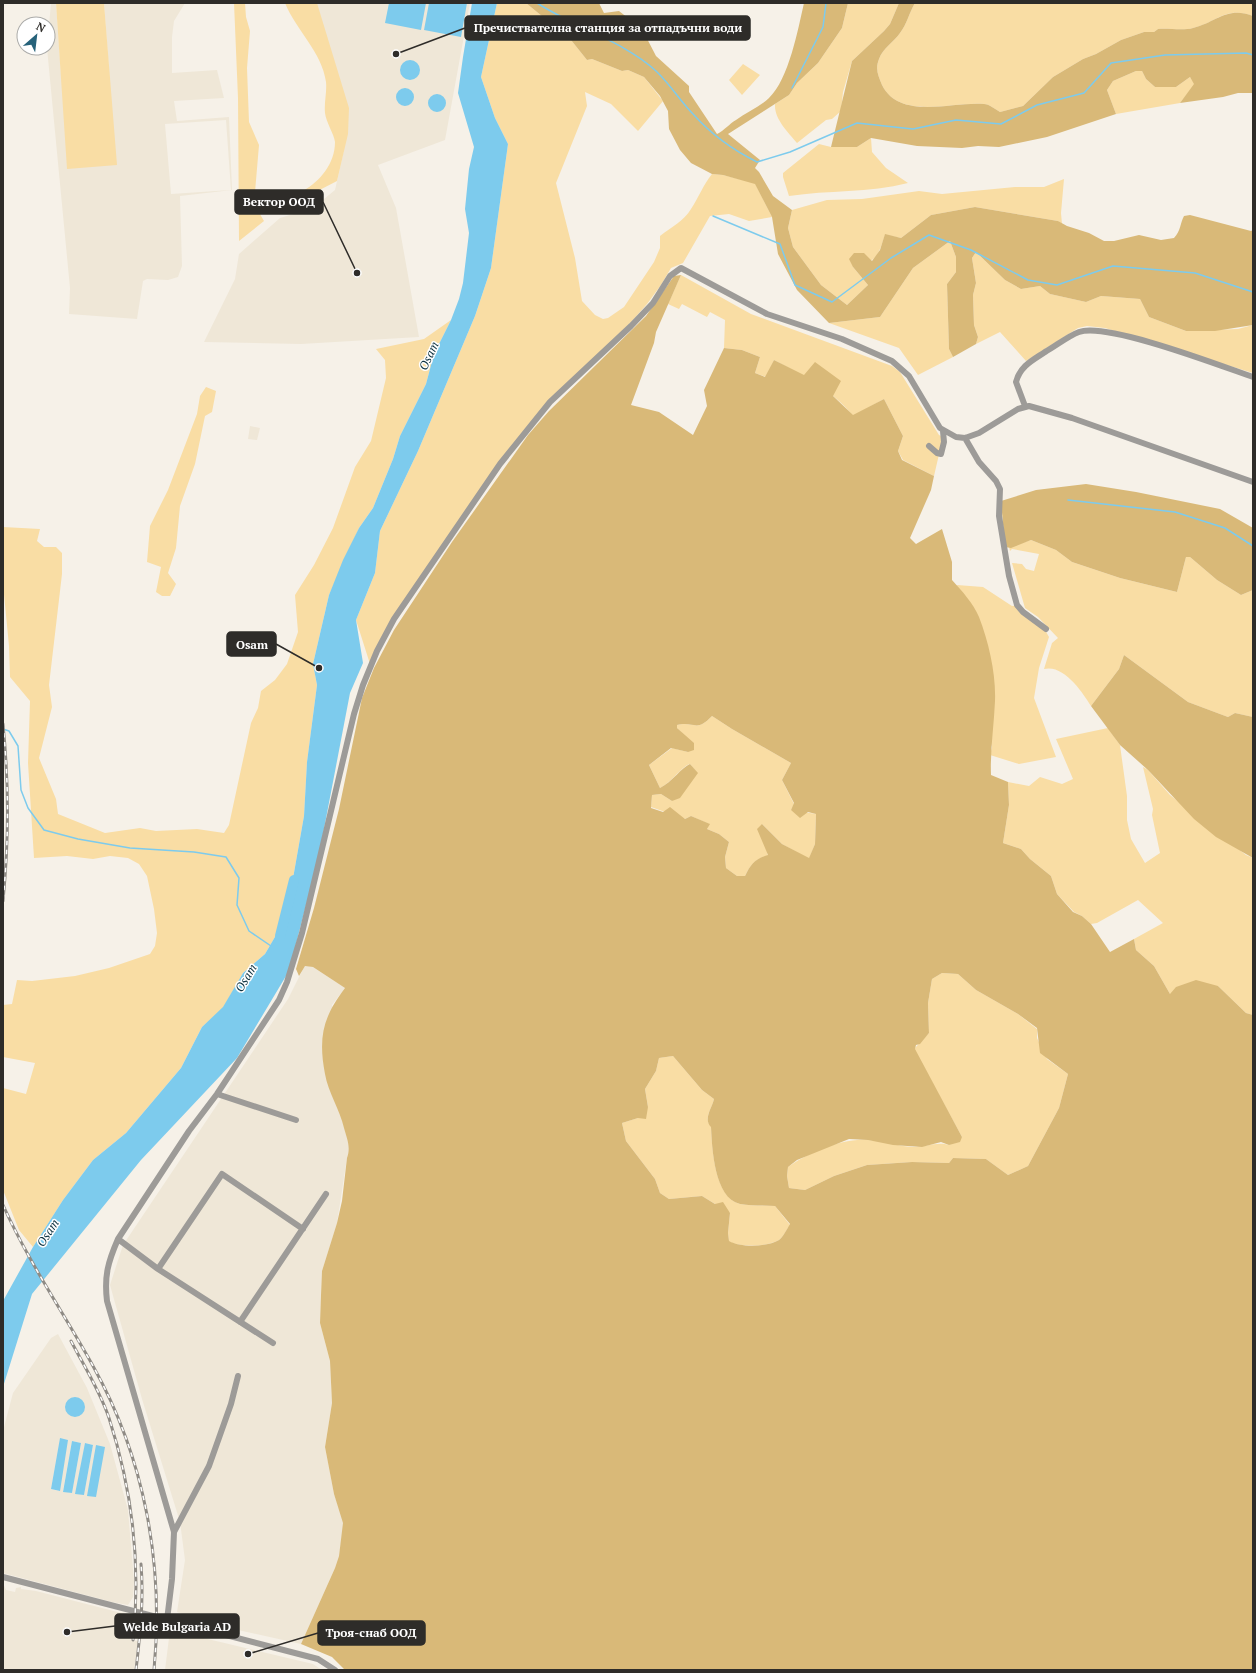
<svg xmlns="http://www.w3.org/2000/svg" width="1256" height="1673" font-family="'PT Serif',serif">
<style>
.built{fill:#efe7d7;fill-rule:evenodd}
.green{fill:#f9dda4}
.forest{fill:#d9b978;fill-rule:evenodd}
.water{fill:#7dcbed}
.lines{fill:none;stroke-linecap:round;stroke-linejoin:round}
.stream{stroke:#7dcbed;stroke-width:1.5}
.river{stroke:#7dcbed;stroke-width:10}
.street{stroke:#9d9b98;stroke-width:6}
.rail-casing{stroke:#8f8b85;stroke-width:3}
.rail{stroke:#fff;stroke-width:1.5;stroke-dasharray:4.5;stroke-linecap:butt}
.labels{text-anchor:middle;stroke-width:3;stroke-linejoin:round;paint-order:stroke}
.water-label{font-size:12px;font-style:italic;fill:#0c313f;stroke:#fff}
.leader{fill:none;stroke:#2e2c29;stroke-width:1.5}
.callout-dot{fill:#2e2c29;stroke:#fff;stroke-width:1.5}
.callout{fill:#2e2c29;stroke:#2e2c29;stroke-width:1.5}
.callout-label{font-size:12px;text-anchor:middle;font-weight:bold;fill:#fff}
</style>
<rect width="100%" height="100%" fill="#f6f1e8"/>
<!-- built -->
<path class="built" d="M51,3h5l5,71 48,-4 -5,-67h81l-11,18 -2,16v36l45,-3 7,28 -50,3 3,20 52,-4 3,73 -52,6 2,70 -4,11 -10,3 -21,-1 -4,2 -6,38 -68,-5 1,-26 -23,-240zM226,120l5,70 -60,4 -6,-70z
M316,3h154l-25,137 -67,25 18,43 23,129 -118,7 -97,-2 31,-63 4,-25 41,-36 33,-10 22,-18 9,-40z
M250,426l10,2 -3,12 -9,-1z
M305,965l8,2 32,21 -13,17 10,113 8,32 -3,8 -10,65 -15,48 -1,24 -1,28 10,38 2,42 -7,44 9,47 10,29 -5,33 -4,12 -34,76 -90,-20 -34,-12 8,-52 -5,-38 -38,-123 -32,-114 13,-40 165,-246z
M58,1334l29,54 23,56 18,66 6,71 -1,16 -5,8 -16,-3 -109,-29v-142l10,-38 38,-55zM74,1398l7,2 3,4 -17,8 -1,-8 3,-4zM60,1439l-1,52 -8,-2zM72,1441l9,2 -9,50 -9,-2zM85,1443l8,2 -9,50z
M3,1583l3,7 9,2 1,-4 5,-1v2l15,2 97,25 -3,24 8,1 -4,29h-131z
M170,1630l143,34 9,6h-157z"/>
<!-- green -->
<path class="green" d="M56,3h48l13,162 -50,4z
M234,3h11l1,14 4,14 -3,37 2,54 10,23 -5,59 10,17 -25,20 -1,-143z
M285,3h32l32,105 -1,26 -11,47 -31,16 -3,-6c17,-10 32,-27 32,-49 -1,-8 -9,-20 -10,-29 -1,-10 2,-21 1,-31 -4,-30 -30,-52 -41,-79z
M497,3h29l45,37 16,20 5,-1 30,12 6,-1 16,7 19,24 -25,30 -27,-27 -26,-12 2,14 -31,77 19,75 7,43 13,14 8,4 5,-1 16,-11 30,-45 6,-14v-12c11,-9 24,-15 31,-27 8,-12 12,-24 21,-35l11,1 32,8 17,34 -23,4 -20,-7 -19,2 -27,47 -12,5 -10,17 -14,19 -22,25 -92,91 -129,185 -34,59 -14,-44 19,-47 5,-42 38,-80 57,-135 16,-48 17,-124 -13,-26 -14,-41z
M848,3h51l-9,21 -6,7 -32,30 -9,31 -2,19 -9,8 -6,1 -29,23c-9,-11 -23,-24 -22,-39l14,-9 8,-12 21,-20 24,-35z
M915,3h338v13c-28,-10 -35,6 -60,12 -10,3 -24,0 -35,1l-4,3h-10l-23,8 -25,14 -13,5 -30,18 -30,29 -23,6c-5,-3 -11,-8 -16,-8 -31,-3 -84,17 -102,-19 -4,-10 -7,-16 -3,-26 4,-11 15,-17 21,-26 7,-9 9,-20 15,-30z
M743,64l17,11 -18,20 -13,-15z
M1136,71h6l4,8 9,8h21l14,-10 5,7 -15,19 -64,11 -9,-24 6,-9z
M871,138l1,14 14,16 22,15c-39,10 -80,7 -119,13l-6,-19v-4l36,-29 12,3h26z
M1064,179l-3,34 1,11 -4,-3 -83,-14 -44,8 -30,23 -16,-3c-8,24 -8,25 -32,32l15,18 -21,20 -26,-20 -28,-38 -5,-19 4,-18 35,-10 35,-1 57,-8 23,3 73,-7h29z
M950,241l6,16v15l-9,12 2,65 4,8 -35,18 -19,-27 -70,-25 51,-6 33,-49z
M976,252l29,28 16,9 19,-3 10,8 36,8 15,-6 39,3 9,18 37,14 52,-2 15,-4v48l-148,-45 -18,-2 -9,2 -52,33 -26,-29 -24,12 2,-7 -4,-12 -1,-30 3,-12 -4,-25z
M681,275l70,39 141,52 8,6 39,63 4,2 -9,39 -31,-16 -5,-9 5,-15 -19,-37 -31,17c-20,-26 -51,-41 -79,-56l-8,17 -11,-4 5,-16 -18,-7 -18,-2 1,-28 -15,-8 -3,5 -25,-13 -3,5 -11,-5z
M451,320l-17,34 -8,30 -26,52 -7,23 -20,49 -14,20 -30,67 -16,69 4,21 -10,77 -3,54 -18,102 -21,36 -22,19 -20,35 -21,19 -21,41 -55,65 -33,27 -30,40 -30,47 -14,-17 -16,-40v-102l23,6 9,-31 -32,-6v-52l9,-1 5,-24 15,1 43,-5 34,-8 41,-14 5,-8 2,-13 -3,-24 -7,-33 -8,-12 -11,-6 -18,-2 -17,3 -26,-3 -33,2 -6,-95 2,-62 -20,-24 -1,-31 -6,-62v-57l37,2 -3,12 7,6h12l6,6v21l-13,111 3,22 -13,51 17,41 2,15 47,19 35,-5 16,3 41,-2 27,4 5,-8 22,-102 7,-15 3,-17 14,-11 12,-16 11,-32 -3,-37 19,-30 19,-37 22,-61 16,-26 15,-63 -1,-18 -9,-11 48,-10z
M206,387l10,4 -4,21 -7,4 -10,48 -15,42 -4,42 -8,25 8,11 -6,12h-8l-6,-4 5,-25 -14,-5 3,-36 18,-36 29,-76 3,-18z
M1031,540l25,10 16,12 48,16 57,14 9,-35h4l27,23 24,15 12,-5v127l-18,-4 -7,4 -40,-15 -64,-47 -5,14 -28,37c-8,-13 -27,-42 -47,-37l8,-26 6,-5 -20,-21 -13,-9 -13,-45 10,1 4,5 8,2 5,-17 -27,-5 -2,2 -1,-4z
M957,585l26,2 29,19 7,-1 22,18 8,14 -10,31 -5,30 22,59 -37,7 -29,-9 2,-8z
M712,716l20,13 59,34 -9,17 12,24 -3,6 25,4 -1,30 -6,15 -27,-15 -20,-20 6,32c-13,3 -17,8 -23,20h-8l-11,-8 -1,-11 4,-15 -10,-8 -12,-5 2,-5 -18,-8 -6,3 -34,-12 1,-12 9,-1 11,7 25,-28 -7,-9c-8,2 -18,18 -30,24l-11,-23 23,-17 16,4 -3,-16 -8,-8v-3c18,-4 19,8 35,-9z
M1108,728l12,17 7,51v24l4,19 14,24 15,-10 -8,-38 1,-6 -10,-42 5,3 22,25 76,60 7,3v157l-7,-2 -28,-27 -48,8 -16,-28 -18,-16 -2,-11 29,-16 -25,-23 -41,23 -6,1 -9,-8 -8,-4 -17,-18 -6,-18 -21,-17 -9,-10 -18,-6 6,-38 -1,-23 21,4 11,-9 22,7 11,-5 -17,-40z
M942,973l16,1 18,16 42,24 19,15v9l10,21 21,15 -9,34 -31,58 -20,9 -22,-16 -33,-1 -4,5 -37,-1 -45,3 -33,11 -29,14 -16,-2 -2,-12 1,-9c19,-14 56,-30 80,-27 15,1 29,6 45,7 12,0 25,-6 36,-2l13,-8 -48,-88 15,-16 -1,-30 4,-24z
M673,1056l29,34 12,9c-2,9 -11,20 -3,27 1,21 3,71 29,78 11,2 24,1 35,2l15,19c-3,4 -7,12 -11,15 -12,7 -38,7 -50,2l-1,-9 2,-20 -28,-17 -33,3 -9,-6 -5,-14 -29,-38 -4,-18 16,-5 10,-11 -3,-18 11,-18 3,-13z"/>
<!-- forest -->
<path class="forest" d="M526,3h73l5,10 15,-2 23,18 14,27 33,30v6l28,42c8,-4 12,-10 19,-14 11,-8 24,-13 33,-22 20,-19 29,-69 35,-95h44l-6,25 -24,35 -21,20 -8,12 -61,39 32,26 -5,8 4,4 14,24 19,14 -4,18 5,19 28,38 26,20 21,-20 -15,-18 -4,-8 5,-6h10l8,8 8,-11 5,-16 16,4 30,-23 44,-8 83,14 9,5 22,7 15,8h10l25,-6 22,5 13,-2c7,-7 6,-15 10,-22l6,-1 61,16 2,-1v95l-38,6h-29l-37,-14 -9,-18 -39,-3 -15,6 -36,-8 -10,-8 -19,3 -16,-9 -29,-28 -4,6 4,25 -3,12 1,30 4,12 -2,7 -23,13 -4,-8 -2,-65 9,-12v-15l-6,-16 -37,27 -33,49 -51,6 -32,-33 -19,-36 -6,-37 -17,-33 -32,-9 -11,-1 -21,-11 -11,-13 -11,-21 -1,-18 -8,-15 -16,-19 -16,-7 -6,1 -30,-12 -5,1 -16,-20z
M899,3h16c-6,10 -8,21 -15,30 -6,9 -17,15 -21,26 -4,10 -1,16 3,26 18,36 71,16 102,19 5,0 11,5 16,8l23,-6 30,-29 30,-18 13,-5 25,-14 23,-8h10l4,-3c11,-1 25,2 35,-1 24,-6 34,-22 60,-12v77h-15l-15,4 -43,6 14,-19 -4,-7 -14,10h-21l-9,-8 -4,-8h-6l-23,10 -6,9 9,24 -69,23 -48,10 -21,-1 -16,2 -45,-2 -46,-8 -14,9h-26l21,-86 32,-30 6,-7z
M681,275l-25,57 -2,11 -23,62 28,7 34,23 14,-29 -3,-16 20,-42 18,2 18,7 -5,16 10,4 9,-17 30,15 11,-13 26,19 -8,15 20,19 31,-16 19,37 -5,15 4,9 32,16 -3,14 -21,48 6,6 26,-15 10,33v18c10,11 21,23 27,37 10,26 17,57 16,84 -1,25 -5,49 -4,74l17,7 1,23 -6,38 18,6 9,10 21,17 6,18 16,18 9,4 9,8 19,28 24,-13 2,11 18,16 16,28 6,-7 20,-7 22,6 28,27 7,2v655h-908l-13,-13 -31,-13 34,-76 4,-12 4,-33 -9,-29 -9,-47 7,-44 -2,-42 -10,-38 1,-28 1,-24 15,-48 5,-22 5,-43c4,-11 0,-19 -3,-30 -4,-18 -16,-36 -19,-54 -7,-37 -2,-57 20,-86l-32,-21 -8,-1 -6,10 -3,-7 18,-61 25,-99 23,-111 12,-30 20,-38 58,-88 76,-107 21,-24 97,-95 28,-40zM712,716l20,13 59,34 -9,17 12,23 -3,7 9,8 8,-6 8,2 -1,30 -6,14 -27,-14 -20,-20 -5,5 11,26c-13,4 -17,9 -23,21h-8l-11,-8 -1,-11 4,-15 -10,-8 -12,-5 3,-5 -19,-8 -6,3 -15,-12 -7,5 -12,-4 1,-13 9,-1 11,7 8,-3 18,-25 -8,-9c-8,3 -18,18 -30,24l-11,-23 22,-17 17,4 6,-2v-7l-17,-15v-3c18,-4 19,8 35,-9zM942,973l16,1 18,16 42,24 19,14 3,25 28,21 -9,34 -31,58 -20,9 -22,-16 -33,-1 -4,5 -37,-1 -45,3 -33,11 -29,14 -16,-2 -2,-12 1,-9 9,-7 52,-21 19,1 25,5 29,2 19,-5 8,3 11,-3 2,-5 -47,-88 1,-4 4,-1 9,-11 -1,-30 4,-24zM673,1056l29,34 12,9c-2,9 -11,20 -3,28 1,20 3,71 29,77 11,2 24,1 35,2l15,18c-3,5 -7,13 -11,16 -12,7 -38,8 -50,1l-1,-8 2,-20 -7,-11 -8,2 -13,-8 -33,3 -9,-6 -5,-14 -29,-38 -4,-18 16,-5 8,1 2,-12 -3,-18 11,-18 3,-13z
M1086,484l50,8 84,17 33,19v62l-12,5 -24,-15 -27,-23h-4l-9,35 -57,-14 -48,-16 -16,-12 -25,-10 -20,8 -6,-1 -4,-46 35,-11z
M1124,655l64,47 40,15 7,-4 18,4v141l-37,-21 -22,-18 -46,-49 -28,-25 -29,-39 28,-37z"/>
<!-- water -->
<path class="water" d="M389,3h37l-5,27 -36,-7z
M429,3h38l-6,34 -37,-7z
M472,3h25l-16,74 14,41 13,26 -17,124 -16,48 -57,135 -38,80 -5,42 -19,47 7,43 -13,30 -31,162 -30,116 -52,87 -96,102 -109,134 -29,93v-86l30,-54 30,-47 30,-40 33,-27 55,-65 21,-41 21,-20 20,-34 22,-19 21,-36 18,-102 3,-54 10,-77 -4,-21 16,-69 14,-35 16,-32 14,-20 20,-49 7,-23 26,-52 8,-30 17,-34 8,-21 4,-16 6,-50 -4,-24 4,-40 5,-22 -16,-54 5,-36z
M400 70a10 10 0 1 1 20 0a10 10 0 1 1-20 0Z
M396 97a9 9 0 1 1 18 0a9 9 0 1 1-18 0Z
M428 103a9 9 0 1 1 18 0a9 9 0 1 1-18 0Z
M65 1407a10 10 0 1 1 20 0a10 10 0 1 1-20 0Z
M60,1438l8,2 -8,51 -9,-2z
M72,1441l9,2 -9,50 -9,-1z
M85,1443l8,2 -9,50 -9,-1z
M96,1445l9,2 -9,50 -9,-1z"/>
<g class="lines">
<!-- stream -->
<path class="stream" d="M537,3c37,24 88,39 119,68 14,13 24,30 38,44 17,19 41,36 63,47l33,-10 67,-29 56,6 43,-9 45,4 36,-19 47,-12 27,-30 54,-8 81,-2 7,2
M792,88l31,-61 3,-24
M713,216l67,28 15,41 37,17 59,-44 38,-23 42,15 57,30 29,5 56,-19 82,7 58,19
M1068,500l107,12 50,16 28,18
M3,729l6,2 9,15 3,44 7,18 16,22 34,9 52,9 64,4 32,5 13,21 -2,27 12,26 22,15"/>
<!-- river -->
<path class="river" d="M280,936l14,-56"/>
<!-- street -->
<path class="street" d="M1025,406l-9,-24c4,-16 17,-22 29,-30 11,-6 23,-16 34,-20 28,-10 142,34 174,45
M965,438l14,24 17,19 4,8 -1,27 10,60 8,29 6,7 23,17
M929,446l8,7 4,1 3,-12 -1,-11
M217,1094l79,26
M118,1239l40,30 115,74
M158,1269l64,-95 81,55
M240,1322l86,-128
M174,1532l35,-66 22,-62 7,-28
M3,1577l315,82 17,11
M167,1620l5,-41 2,-47 -67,-231c-3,-25 1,-39 11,-62l71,-108 28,-37 62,-94 8,-18 15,-49 52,-219 9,-29 14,-34 17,-32 106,-155 50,-62 81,-76 22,-23 17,-27 11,-8 86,46 75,25 50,22 17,15 31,52 16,9 9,1 14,-5 39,-24 11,-3 43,12 181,64"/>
<defs>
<path id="rail" d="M3,724c6,62 6,114 0,177
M3,1205c25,56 60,107 90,161 52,93 71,199 61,304
M71,1341c13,25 29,50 38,77 23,71 32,148 24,222
M136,1670c4,-35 8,-70 5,-106"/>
</defs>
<!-- rail casing -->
<use href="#rail" class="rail-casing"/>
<!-- rail -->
<use href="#rail" class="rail"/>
</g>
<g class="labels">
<!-- water labels -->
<g class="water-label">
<text transform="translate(429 356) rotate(-65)" y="4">Osam</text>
<text transform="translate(246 978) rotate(-59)" y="4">Osam</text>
<text transform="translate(48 1233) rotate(-57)" y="4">Osam</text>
</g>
</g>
<!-- callouts -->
<path class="leader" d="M396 54L465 28M357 273L323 202M319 668L276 644M67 1632L115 1626M248 1654L318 1633"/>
<g class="callout-dot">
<circle cx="396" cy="54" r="4"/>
<circle cx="357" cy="273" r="4"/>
<circle cx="319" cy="668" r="4"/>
<circle cx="67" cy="1632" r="4"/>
<circle cx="248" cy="1654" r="4"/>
</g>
<g class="callout">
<rect x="465" y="16" width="285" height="24" rx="4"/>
<rect x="235" y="190" width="88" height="24" rx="4"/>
<rect x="227" y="632" width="49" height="24" rx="4"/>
<rect x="115" y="1614" width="124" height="24" rx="4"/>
<rect x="318" y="1621" width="107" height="24" rx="4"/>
</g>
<g class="callout-label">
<text x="608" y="32">Пречиствателна станция за отпадъчни води</text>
<text x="279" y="206">Вектор ООД</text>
<text x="252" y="649">Osam</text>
<text x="177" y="1631">Welde Bulgaria AD</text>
<text x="371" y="1637">Троя-снаб ООД</text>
</g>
<!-- border -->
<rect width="1256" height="1673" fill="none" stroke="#2e2c29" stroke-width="8"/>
<!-- north arrow -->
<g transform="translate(36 36) rotate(28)"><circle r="19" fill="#ffffff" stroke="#ababa9"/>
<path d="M0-3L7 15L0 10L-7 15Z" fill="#26627a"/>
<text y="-6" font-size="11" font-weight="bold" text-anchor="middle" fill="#2e2c29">N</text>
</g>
</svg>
